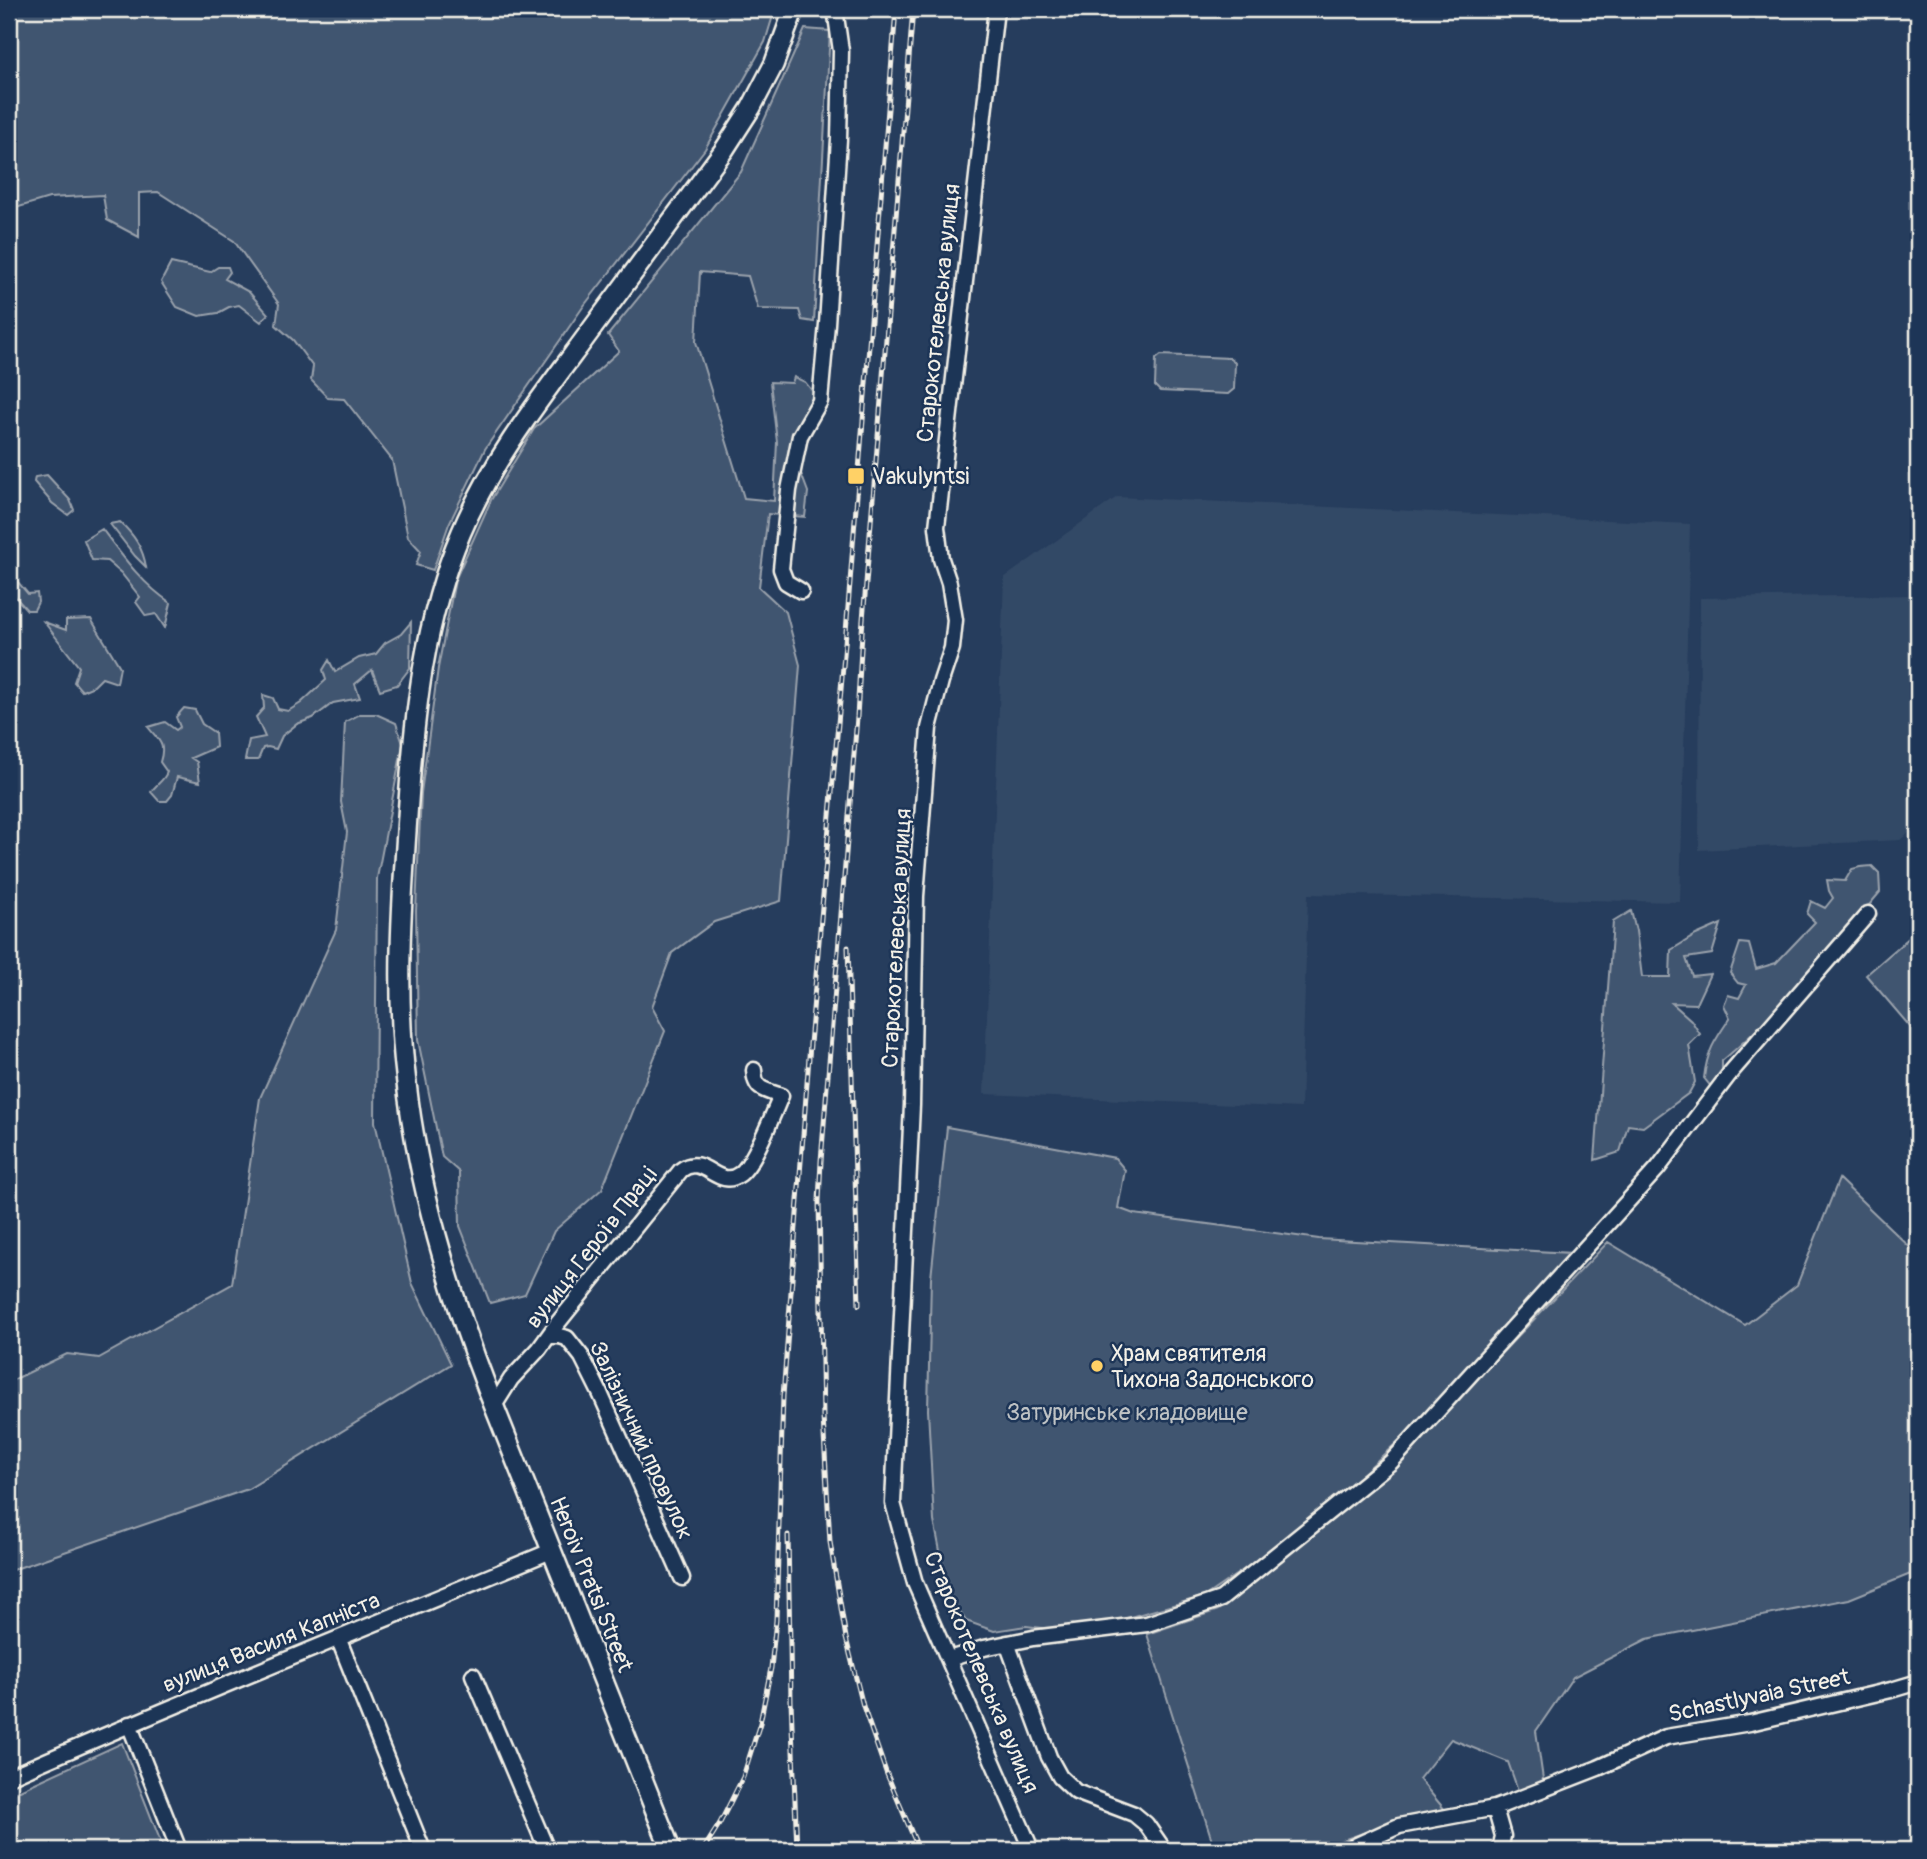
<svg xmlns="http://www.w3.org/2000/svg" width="1927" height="1859" font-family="Pangolin,sans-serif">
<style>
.built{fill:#334966}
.green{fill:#40546f;stroke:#9aa2ac;stroke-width:2}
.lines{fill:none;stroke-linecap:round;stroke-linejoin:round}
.minor-casing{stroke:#f4f1e8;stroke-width:19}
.major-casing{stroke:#f4f1e8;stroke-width:23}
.minor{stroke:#1d3557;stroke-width:14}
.major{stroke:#1d3557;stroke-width:18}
.rail-casing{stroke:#f4f1e8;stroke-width:5}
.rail{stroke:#1d3557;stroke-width:2.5;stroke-dasharray:8;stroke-linecap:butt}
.poi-dot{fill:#ffd166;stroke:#1d3557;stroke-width:2.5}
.labels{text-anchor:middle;stroke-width:5;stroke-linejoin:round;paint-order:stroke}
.street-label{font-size:23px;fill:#f4f1e8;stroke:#1d3557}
.poi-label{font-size:23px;fill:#f4f1e8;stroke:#1d3557;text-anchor:start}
.park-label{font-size:23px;fill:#bec2c4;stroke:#1d3557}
</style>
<rect width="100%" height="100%" fill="#263d5d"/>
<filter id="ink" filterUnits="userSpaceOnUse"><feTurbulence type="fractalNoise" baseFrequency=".0143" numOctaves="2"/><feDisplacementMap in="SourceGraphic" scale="14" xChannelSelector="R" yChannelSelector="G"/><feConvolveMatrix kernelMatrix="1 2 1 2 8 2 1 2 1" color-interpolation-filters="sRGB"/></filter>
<g filter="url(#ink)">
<!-- built -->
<path class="built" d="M1117,497l573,27 -10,378 -372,-8 -7,214 -317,-14 20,-516z
M1918,595v230l-18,15 -201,10 1,-252z"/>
<!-- green -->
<path class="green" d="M9,9h766l-10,33 -60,107 -122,158 -98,142 -36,75 -16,46 -17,-5 5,-14 -13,-14 -16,-77 -48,-61 -16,-1 -17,-18 2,-13 -20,-27 -17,-15 3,-21 -45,-63 -76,-49 -19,1v44l-32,-17 -4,-25 -54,3 -40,12z
M805,29l25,2 -16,291 -12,-2 -3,-10 -41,-1 -10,-33 -48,-4 -4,70 48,156 30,3 3,-59 -7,-60 22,1 2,-6 11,5 8,10 -14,76 9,24 -3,25 -37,-3 -9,73 27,25 14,53 -19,236 -67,21 -42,31 -20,54 13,24 -63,158 -48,42 -29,63 -35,9 -30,-77 -1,-54 -17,-15 -24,-117 -2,-129 5,-118 17,-125 17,-88 36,-80 43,-71 85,-78 -11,-16 133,-163z
M171,263l39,9 8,-5h10l2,5 -5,7 24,13 19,22 -7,8 -22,-17 -10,2 -11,6 -19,3 -22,-9 -16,-25z
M1161,355l69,3 5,4 -1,27 -6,5 -68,-3 -5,-5 1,-27z
M47,475l23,25 4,10 -6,5 -16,-12 -18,-21 1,-5z
M120,522c14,13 23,26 26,45l-11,-11 -25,-32z
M102,529c21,28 40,55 69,74l-6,25 -9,-14 -10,2 -10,-14 4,-5 -19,-24 -14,-12 -15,-1 -8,-20z
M9,574l3,1 16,19 9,-1 1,9 -4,8h-7l-18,-20z
M91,619l29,48 -3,16 -15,-5 -8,8 -12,5 -8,-9 5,-15 -35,-45 22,8v-10z
M411,622l-1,46 -13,17 -17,5 -8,-20 -17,14 5,14 -27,5 -20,15 -16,6 -15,12 -6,13 -8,-2 -5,1 -5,12h-13l4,-20 16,-3 -9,-20 8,-9 -1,-13 10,3 5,11 10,2 13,-8 25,-23 -3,-10 6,-10 6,12 24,-14 17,-4 9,-11 16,-9z
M184,708l11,2 7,14 13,9 1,14 -25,11 6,4 3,20 -23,-5 -5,18 -5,6h-8l-8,-9c5,-8 13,-11 16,-20l-7,-10c6,-19 -1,-21 -12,-35l17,-5 11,8 4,-3 -4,-10z
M360,714h16l20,9 7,21 -26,134 -2,244 37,161 39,81 -203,125 -239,82v-189l58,-28 32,4 133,-74 28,-186 76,-168 11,-98 -6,-30 4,-80z
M1872,866l7,7 1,19c-49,59 -100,120 -158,169v14l-10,13 -8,-10c3,-27 11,-38 26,-60l-6,-13 4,-10 11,3 7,-13 -8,-2 -8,-10 10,-30 9,1 7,25 20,-6 39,-41 -8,-8 4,-13 14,7 8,-10 -4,-7 -2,-11 18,1 7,-12 8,-2z
M1631,911l5,20 6,46h28l1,-27 25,-15 25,-11 -9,30 -26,4 6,18 18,-2 -14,30 -24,-1 19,17 9,14 -11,11 6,37 -6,11 -46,34 -15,-2 -8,27 -25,8 18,-238z
M1918,930v106l-52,-61z
M947,1127l168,31 10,12 -7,38 16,6 185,25 252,14 -163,179 -67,62 -82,65 -54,37 -82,23 -65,11 -32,-4 -32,5 -28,-10 -17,-25 -15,-75 -6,-111 3,-132z
M1839,1179l79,76v316l-69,28 -202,40 -74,38 -37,54 8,55 -25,7 -11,-31 -57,-23 -32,40 26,31 -53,13 -78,27h-99l-68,-216 71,-24 173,-141 217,-227 137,83 52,-40z
M122,1743l42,107h-155v-55z"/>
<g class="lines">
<defs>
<path id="minor" d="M996,9l-59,518 4,32 8,24 6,37 -3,28 -11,33 -12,47 -13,168 -4,209 -19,398 22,80 113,259 1,8
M801,591l-15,-9 -5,-13 8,-79 11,-54 20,-35 7,-77 12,-185 2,-88 -6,-42
M551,1336h8l8,2 15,19 18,36 82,185
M494,1406l17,-27 28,-30 18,-25 124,-154c23,-18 36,21 59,4 14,-10 33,-60 41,-78 -18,-7 -26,-5 -27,-26
M339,1640l84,210
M1007,1643l42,114 11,20 16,15 58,22 12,10 18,26
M949,1659l35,-11 49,-10 114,-14 74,-25 170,-137 267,-294 73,-96 137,-158
M473,1675l74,175
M129,1724l50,126
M9,1777c179,-79 362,-151 542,-226
M1346,1850l53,-24 96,-18
M1500,1850l3,-14 -8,-28 103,-40 68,-31 84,-14 141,-33 27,-8"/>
<path id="major" d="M671,1850l-183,-459c-39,-102 -70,-205 -82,-312 -11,-89 -4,-181 2,-270 6,-94 16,-189 53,-276 29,-69 75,-129 119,-188 48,-65 96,-130 144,-195l27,-42 23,-44 20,-55"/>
</defs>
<!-- minor casing -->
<use href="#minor" class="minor-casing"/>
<!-- major casing -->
<use href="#major" class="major-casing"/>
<!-- minor -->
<use href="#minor" class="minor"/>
<!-- major -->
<use href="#major" class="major"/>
<defs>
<path id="rail" d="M913,9l-51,623 -5,85 -36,444 -2,40 4,216 7,125 16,96 17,68 23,66 33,78
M848,947l11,358
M788,1535l3,166 6,149
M703,1850l17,-27 23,-46 17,-54 11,-55 5,-48 7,-224 27,-352 36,-412 50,-623"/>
</defs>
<!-- rail casing -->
<use href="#rail" class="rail-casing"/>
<!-- rail -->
<use href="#rail" class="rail"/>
</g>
</g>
<!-- markers -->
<g class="poi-dot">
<rect x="847" y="467" width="18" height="18" rx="3.5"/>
<circle cx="1097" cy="1366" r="7"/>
</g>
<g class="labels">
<!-- street labels -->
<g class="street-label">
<text transform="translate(938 313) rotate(-84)" y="8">Старокотелевська вулиця</text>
<text transform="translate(896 938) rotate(-87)" y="8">Старокотелевська вулиця</text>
<text transform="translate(591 1247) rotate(-52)" y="8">вулиця Героїв Праці</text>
<text transform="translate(642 1440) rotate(65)" y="8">Залізничний провулок</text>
<text transform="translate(592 1584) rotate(68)" y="8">Heroiv Pratsi Street</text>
<text transform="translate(271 1642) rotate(-22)" y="8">вулиця Василя Капніста</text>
<text transform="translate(982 1672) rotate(67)" y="8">Старокотелевська вулиця</text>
<text transform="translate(1759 1695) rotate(-12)" y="8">Schastlyvaia Street</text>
</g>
<!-- poi labels -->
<g class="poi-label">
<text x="872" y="484">Vakulyntsi</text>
<text x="1111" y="1361">Храм святителя<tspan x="1111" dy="26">Тихона Задонського</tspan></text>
</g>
<!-- park labels -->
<g class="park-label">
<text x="1127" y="1420">Затуринське кладовище</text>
</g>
</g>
<!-- margin -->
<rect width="1927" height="1859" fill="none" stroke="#1d3557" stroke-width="35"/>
<rect x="18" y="18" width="1892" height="1824" fill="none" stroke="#f4f1e8" stroke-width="2.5" filter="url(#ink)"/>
</svg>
